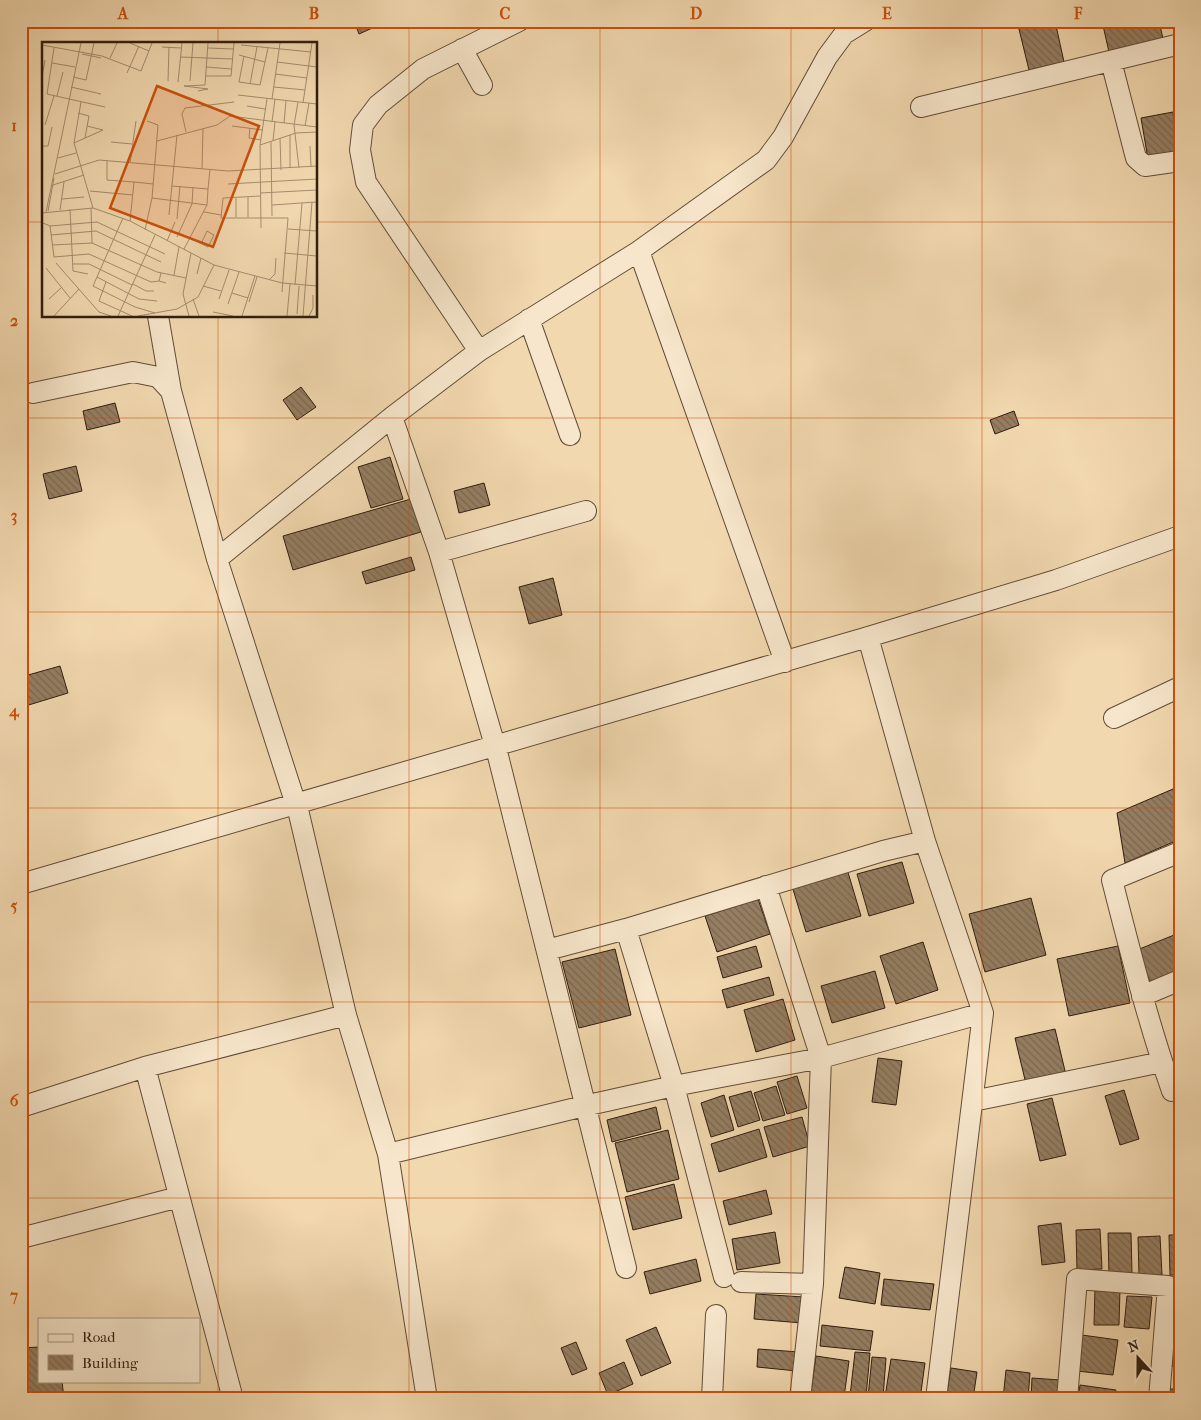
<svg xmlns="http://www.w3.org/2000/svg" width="1201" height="1420" font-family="'IM FELL French Canon',serif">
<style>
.building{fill:url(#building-back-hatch);stroke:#301d0f}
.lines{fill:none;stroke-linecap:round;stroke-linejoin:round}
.minor-casing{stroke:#604c37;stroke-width:22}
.minor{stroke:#f7e6cb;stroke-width:20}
.grid{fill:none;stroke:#cc500c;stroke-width:1;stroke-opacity:0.55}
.inset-road{fill:none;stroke:#a48d6f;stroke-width:1}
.view{fill:#cc500c;fill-opacity:0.15;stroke:#cc500c;stroke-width:2.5}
.inset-edge{fill:none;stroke:#301d0f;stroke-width:2.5}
.neatline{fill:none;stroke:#cc500c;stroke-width:2}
.grid-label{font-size:16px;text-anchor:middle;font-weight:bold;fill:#cc500c}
</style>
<defs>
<pattern id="building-back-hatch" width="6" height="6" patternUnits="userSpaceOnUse" patternTransform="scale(1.25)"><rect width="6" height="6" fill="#957e62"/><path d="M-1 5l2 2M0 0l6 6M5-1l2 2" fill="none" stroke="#7a674f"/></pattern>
</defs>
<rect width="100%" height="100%" fill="#f2d8af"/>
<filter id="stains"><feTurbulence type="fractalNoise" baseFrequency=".004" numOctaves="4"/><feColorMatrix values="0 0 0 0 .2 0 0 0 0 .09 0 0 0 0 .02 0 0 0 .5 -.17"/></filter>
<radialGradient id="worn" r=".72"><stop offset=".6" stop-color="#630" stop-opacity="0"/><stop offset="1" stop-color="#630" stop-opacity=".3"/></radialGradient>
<!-- building -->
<path class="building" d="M354,21h34l-29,13z
M1017,21h38l9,41 -35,8z
M1102,21h57l4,18 -54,13z
M1173,112l7,41 -32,6 -7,-41z
M301,387l15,20 -19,13 -14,-20z
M115,403l5,19 -33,8 -4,-19z
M1014,411l5,14 -24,9 -5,-14z
M390,457l13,42 -32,9 -13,-41z
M76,466l6,25 -33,8 -6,-25z
M484,483l6,22 -31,8 -5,-22z
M411,499l10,33 -128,38 -10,-34z
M411,557l4,13 -49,14 -4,-12z
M553,578l9,37 -33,9 -10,-37z
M60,666l8,27 -46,14 -1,-30z
M1180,786v53l-55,24 -8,-50z
M902,862l12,41 -45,13 -12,-42z
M847,869l14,47 -55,16 -14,-46z
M1031,898l15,57 -61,17 -16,-58z
M758,899l12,35 -53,18 -12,-36z
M1179,933l1,39 -29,12 -14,-34z
M923,942l15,48 -42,14 -16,-48z
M756,946l6,21 -39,11 -6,-21z
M1118,946l12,57 -61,13 -12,-57z
M615,949l16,66 -52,13 -17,-66z
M875,971l10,37 -53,15 -11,-37z
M769,977l5,18 -47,13 -5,-18z
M783,999l12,41 -39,12 -12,-42z
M1055,1029l11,46 -40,9 -11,-46z
M878,1058l24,3 -6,44 -24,-3z
M797,1076l10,32 -20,6 -10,-32z
M776,1086l9,29 -22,6 -9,-28z
M1124,1090l15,49 -19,6 -15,-49z
M751,1091l9,29 -22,7 -9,-30z
M724,1095l10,35 -23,7 -10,-34z
M1052,1098l14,57 -26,6 -13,-57z
M656,1107l5,22 -49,13 -5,-22z
M802,1117l8,29 -37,11 -9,-30z
M759,1129l8,28 -48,15 -8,-28z
M668,1130l11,49 -52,13 -12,-49z
M674,1184l8,34 -49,12 -8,-33z
M766,1190l6,24 -43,11 -6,-24z
M1061,1223l4,39 -23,3 -4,-39z
M1100,1229l2,40 -25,1 -1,-40z
M775,1232l5,31 -43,7 -5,-31z
M1108,1233h23l1,41 -23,1z
M1169,1235h11v40h-10z
M1160,1236l2,39 -23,1 -1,-39z
M696,1259l5,22 -51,13 -6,-22z
M845,1267l35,6 -5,31 -36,-6z
M884,1279l50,5 -4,26 -49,-5z
M1095,1287l25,1 -1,37h-25z
M756,1294l48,3 -2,26 -48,-4z
M1127,1296l25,1 -3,32 -25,-2z
M1180,1296v34h-2l-5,-33z
M822,1325l51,6 -3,20 -50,-5z
M656,1327l15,36 -30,13 -15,-36z
M1082,1335l36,5 -5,35 -36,-4z
M1173,1341h7v26l-10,-1z
M576,1342l11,27 -15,6 -11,-27z
M39,1347v34h23l2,18h-43v-51z
M758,1349l41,3 -2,19 -40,-4z
M855,1352l15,1 -4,44 -16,-1z
M816,1356l33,5 -5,36 -33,-5z
M872,1357l14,1 -3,40 -15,-1z
M891,1359l34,4 -5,36 -35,-2z
M624,1362l9,22 -25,11 -9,-22z
M951,1368l26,4 -4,27h-27z
M1006,1370l24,3 -2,26h-25z
M1032,1378l28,2 -2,19h-27z
M1080,1385l36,5 -2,9h-36z
M1169,1389h11v10h-12z
M760,1393l36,2v4h-36z"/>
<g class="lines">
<defs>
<path id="minor" d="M462,49l20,36
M1111,61l25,97 9,8 35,-5
M921,107l259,-63
M639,251l146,411
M158,316l13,75
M529,319l41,116
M479,351l-113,-169 -6,-32 3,-25 15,-20 45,-36 96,-48
M33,393l100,-21 25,5 13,14 46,168 82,255 47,201 42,139 39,245
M392,417l47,135 59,204 128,512
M439,552l147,-41
M217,559l175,-142 87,-66 160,-100 127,-91 17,-23 44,-80 17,-23 21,-13
M868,637l57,204
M1114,718l66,-31
M1180,852l-68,28c18,71 36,142 60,211l8,-4
M21,884l847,-247 188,-57 124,-44
M766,886l55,172 -8,226 -13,115
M626,929l48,157 50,191
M547,950l79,-21 257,-78 42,-10 58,172 -47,386
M1142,996l38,-16
M145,1067l201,-52
M973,1101l189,-39
M21,1107l124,-40 88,332
M388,1154l196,-48 90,-20 147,-28 162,-45
M21,1238l158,-41
M741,1282l72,2
M712,1399l4,-84
M1067,1399l10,-120 91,7 -9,113"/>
</defs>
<!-- minor casing -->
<use href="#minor" class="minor-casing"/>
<!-- minor -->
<use href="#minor" class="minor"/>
</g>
<!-- grid -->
<path class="grid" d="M218,21v23M409,21v1378M600,21v1378M791,21v1378M982,21v1378M21,222h23M316,222h864M218,316v1083M21,418h1159M21,612h1159M21,808h1159M21,1002h1159M21,1198h1159"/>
<!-- overview -->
<g transform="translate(42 42)">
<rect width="275" height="275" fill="#f2d8af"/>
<path class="inset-road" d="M88,1l19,8M0,3l60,11 39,15 11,-28M199,3l70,7M120,5l19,1M12,6l-7,46 58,13M166,6l25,1M40,12l19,4M197,13l26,7M202,14l-5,26 21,3 8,-37M138,15l53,2M68,16l7,-15M235,20l40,5M10,21l23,4M164,25l26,2M85,31l12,-27M233,32l32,4M163,34h26l3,-33M0,35l3,-17M31,35l13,3 8,-37M126,39l1,-34M148,39l3,-38M136,40l4,-39M208,42l7,-37M29,45l30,7M232,45l31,3M156,49l10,-2 -24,-3 21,-1 3,-42M196,53l79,9M15,54l6,-24M230,57l8,-56M39,60l-7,41 19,65M256,60l-4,23 5,43M261,61l9,-60M205,64l18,3M36,71l11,3 -4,22M230,80l3,-23M242,81l2,-22M3,83l9,-29M190,84l31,4M263,84l4,-23M208,86l-1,10 12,2M144,90l-4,-18 3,-6 49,-6M248,93v33M238,96l1,32M115,99l60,-16 13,-9 87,11M231,99l2,-19M69,100l21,2M229,100l1,74M32,101l29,-13 -16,-4M218,103l36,-12 21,-1M0,104h6l4,-19M268,104l1,21M16,116l18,-5M65,119v19l27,2 -4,39M88,121l6,-42M160,127l1,-40M13,132l44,-14 129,11 89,-5M92,140l19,2M186,142l89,-5M11,143l31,-10M130,144l36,3 -1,16 -23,44M166,147l2,-20M48,149l43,4M218,151l57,-3M219,154l-38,2 -2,20h67l-6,74M206,155v20M110,156l55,7M20,157l22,-2M230,163l44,-3M49,166l1,35 65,29 29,6M28,167l3,62 15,3M18,168l4,-28M6,169l6,-33M4,170l35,-169M162,170l17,3M0,171l51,-5 37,13 84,44 68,18 35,3M127,173l8,-80M194,175v-19M81,176l-30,68 42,21 20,6M135,177l3,-33M1,181l7,3 4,31 35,-3 62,28 8,-1M8,184l47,-4 68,32M219,186l-1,-83 7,-46M246,187l29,2M103,188l7,-32 6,-73 -11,-4M0,190v-19M137,191l29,14 6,-12 -7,-4 -6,13M9,193l45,-4 65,31M135,195l15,-33 1,-17M125,199l8,-19M10,203l40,-2M242,211l33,3M14,221l43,49 12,4M31,222h16l43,21M4,226l24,30M119,231l-2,8 7,2M155,232l4,-16M132,233l5,-28M55,235l42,22 18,2M227,238l6,-6 1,-16M64,240l-7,19 33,15M91,242l13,7h8M253,243l7,-82M161,244l18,5M190,251l16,5M7,257l13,-12M151,257l6,17M177,257l10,-29M207,260l8,-25M186,262l11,-32M171,270l20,4M255,272l2,-28M12,274l25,-27M76,274l37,-81M96,274l39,-7 21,-12 16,-32M147,274l-6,-22 8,-41M200,274l13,-40M245,274l3,-32M261,274l9,-114M267,274l4,-8v-13"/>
<path class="view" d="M115,44l102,40 -46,121 -103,-39z"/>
<rect width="275" height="275" class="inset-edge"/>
</g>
<!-- margin -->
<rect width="1201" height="1420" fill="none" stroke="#f2d8af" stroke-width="55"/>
<!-- legend -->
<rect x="38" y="1318" width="162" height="65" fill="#f7e6cb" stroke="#a79680"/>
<rect x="48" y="1334" width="25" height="8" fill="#f7e6cb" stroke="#a79680"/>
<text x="82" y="1342" font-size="15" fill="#301d0f">Road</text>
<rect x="48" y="1355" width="25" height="15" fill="url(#building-back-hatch)" stroke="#a79680"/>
<text x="82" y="1368" font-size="15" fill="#301d0f">Building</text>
<!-- north arrow -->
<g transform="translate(1138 1358) rotate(339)" stroke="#f7e6cb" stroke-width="4" paint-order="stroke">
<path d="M0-4L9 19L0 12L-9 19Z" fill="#301d0f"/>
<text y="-8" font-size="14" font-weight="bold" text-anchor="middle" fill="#301d0f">N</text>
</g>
<rect x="28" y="28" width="1146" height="1364" class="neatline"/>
<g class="grid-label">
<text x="123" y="19">A</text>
<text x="314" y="19">B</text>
<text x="505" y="19">C</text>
<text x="696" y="19">D</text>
<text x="887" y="19">E</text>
<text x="1078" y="19">F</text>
<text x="14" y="131">1</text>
<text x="14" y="326">2</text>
<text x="14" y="521">3</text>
<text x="14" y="716">4</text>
<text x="14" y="911">5</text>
<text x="14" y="1106">6</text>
<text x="14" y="1301">7</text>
</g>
<rect width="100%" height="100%" filter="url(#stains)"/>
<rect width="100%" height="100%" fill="url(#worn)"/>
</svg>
